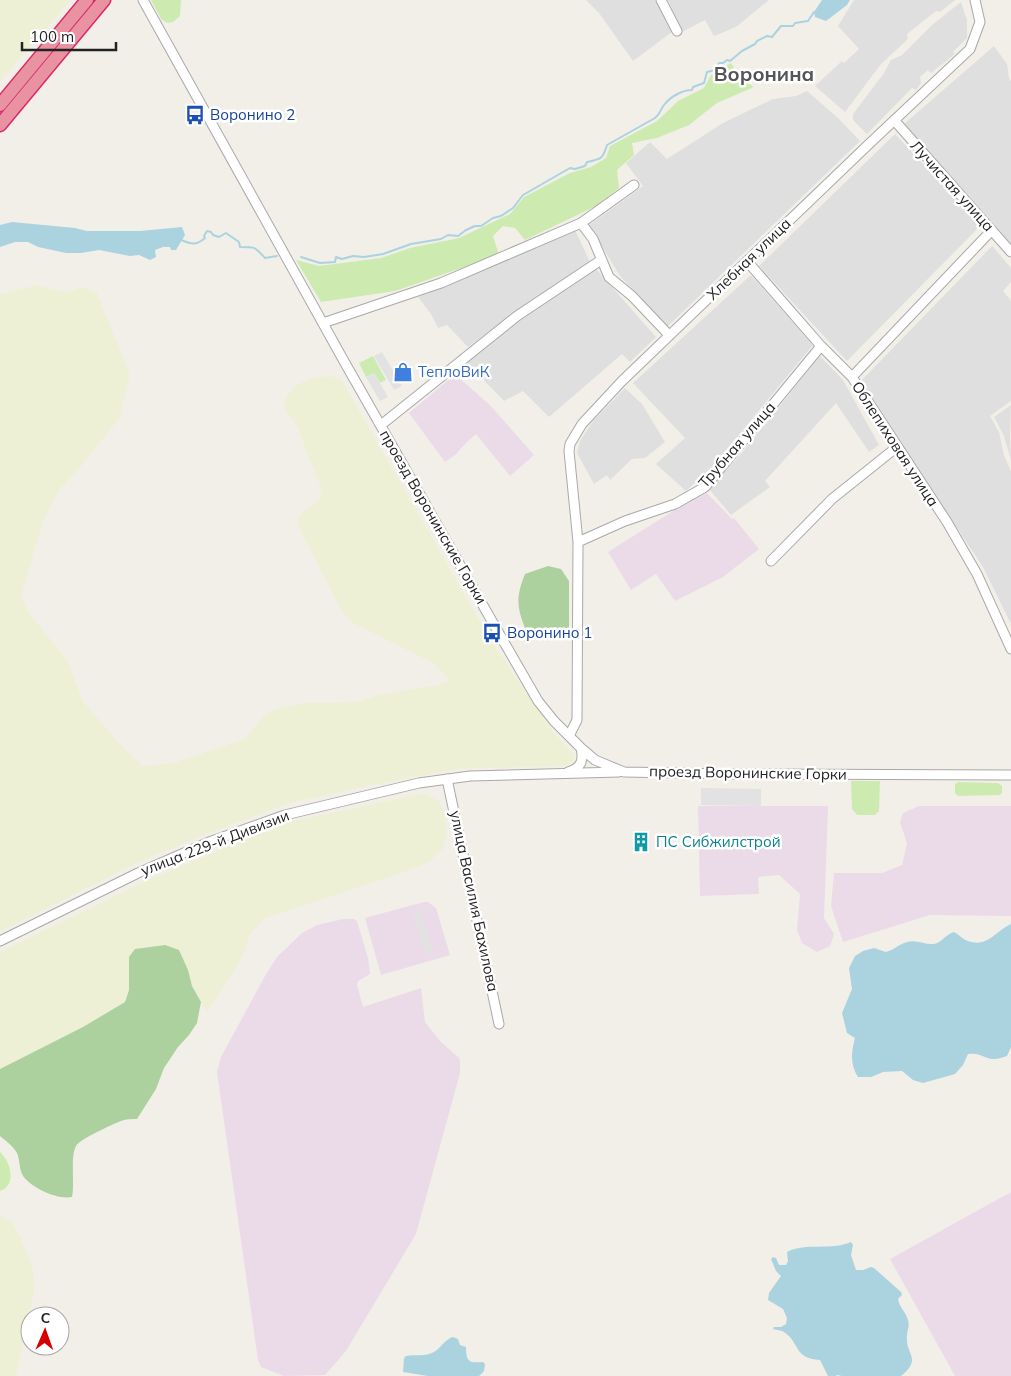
<svg xmlns="http://www.w3.org/2000/svg" width="1011" height="1376" font-family="Mulish,sans-serif">
<style>
.residential{fill:#e0dfdf}
.industrial{fill:#ebdbe8}
.farmland{fill:#eef0d5}
.grass{fill:#cdebb0}
.forest{fill:#add19e}
.parking{fill:#e2e2e2}
.water{fill:#aad3df}
.lines{fill:none;stroke-linecap:round;stroke-linejoin:round}
.stream{stroke:#aad3df;stroke-width:2}
.minor-casing{stroke:#a9a9a9;stroke-width:11}
.highway-casing{stroke:#dc2a67;stroke-width:15}
.minor{stroke:#fff;stroke-width:9}
.highway{stroke:#e892a2;stroke-width:12}
.labels{text-anchor:middle;stroke-width:5;stroke-linejoin:round;paint-order:stroke}
.transit-label{font-size:15px;fill:#164399;stroke:#fff;text-anchor:start}
.street-label{font-size:15px;fill:#222;stroke:#fff}
.shop-label{font-size:15px;fill:#366cbe;stroke:#fff;text-anchor:start}
.culture-label{font-size:15px;fill:#0d838f;stroke:#fff;text-anchor:start}
.district-label{font-size:20px;font-weight:bold;fill:#555;stroke:#fff}
</style>
<rect width="100%" height="100%" fill="#f2efe9"/>
<!-- residential -->
<path class="residential" d="M586,0h69l17,32 -39,29 -34,-48z
M668,0h101l-33,27 -22,9 -9,-16 -23,12z
M854,0h101l-15,12 -4,-1 -29,23 1,5 -27,25 -36,48 -30,-26 27,-25 2,2 15,-14 -21,-23z
M961,2l6,18v18l-14,14 2,2 -24,19 -3,-3 -8,7 1,6 -5,7 -4,-2 -45,46 -14,-14v-6l31,-41 7,-13 11,-5 30,-30z
M994,46l13,18 2,14 2,3v166l-15,-21 -92,-102z
M807,91l31,27 22,23 -193,186 -47,-51 -31,-51 54,-39 -17,-23 24,-21 17,17 56,-36 50,-24 23,-3z
M895,134l86,91 -134,136 -88,-95z
M575,230l15,32 -76,51 -46,34 -21,-22 -9,3 -7,-14 -13,-17z
M992,246l19,22v14l-8,9 8,10v100l-21,15 9,16 5,23 7,17v152l-28,-57 -123,-185z
M595,268l61,69 -26,25 -8,-8 -73,63 -26,-26 -19,10 -29,-30 -3,1 -7,-8 55,-44z
M751,275l62,70 -99,120 -28,26 -30,-27 29,-26 -52,-55z
M820,356l23,24 36,65 -10,7 -33,-49 -71,78 5,6 -39,28 -22,-26 31,-34z
M625,388l17,16 23,38 -20,16 -13,1 -22,21 -3,-5 -13,9 -17,-31 3,-12 12,-19z
M1011,405l-1,34 1,22 -7,-25 -10,-19z"/>
<!-- industrial -->
<path class="industrial" d="M453,376l5,1 32,28 44,50 -24,21 -34,-42 -9,8 -12,13 -10,7 -36,-49z
M705,491l27,28 2,-1 25,31 -36,28 -48,24 -19,-27 -25,16 -23,-38z
M698,806h130l-4,112 10,16 -4,12 -13,6 -15,-9 -5,-13 3,-36 -21,-19 -21,2 1,17 -59,2z
M919,806h92v110l-81,-1 -87,27 -12,-36 3,-33h48l20,-8 5,-22 -7,-21 3,-9z
M424,902h4l8,6 14,47 -69,20 -16,-57z
M343,919h11l3,2 11,37 2,16 -12,7 -1,4 6,22 58,-19 4,34 16,20 18,16 1,3v12l-44,161 -70,117 -21,24 -41,1 -23,-9 -3,-7 -41,-288 4,-15 44,-81 12,-19 25,-24 15,-8z
M1011,1192v184h-56l-65,-117z"/>
<!-- farmland -->
<path class="farmland" d="M0,0h71l-71,82z
M36,285l29,7 18,-5 14,6 33,81 -10,43 -41,52 -20,21 -16,31 -22,76 8,16 39,48 14,39 39,45 22,21 30,-3 72,-24 20,-25 15,-6 25,-5h30l25,-2 15,-5 62,-11 13,-5 -17,-17 -80,-40 -11,-11 -44,-86 1,-11 20,-15 3,-10 -26,-66 -11,-14v-11l10,-14 18,-7 16,-2 12,3 151,263 62,91 19,21 1,5 -4,5 -6,2 -106,3 -91,17 -80,18 -78,29 -70,29 -139,70v-638z
M425,793l15,9 5,14 1,20 -4,14 -13,12 -27,11 -137,45 -16,17 -3,14 -7,14 -32,49 -15,-26 -4,-16 -39,-24 -14,3 -6,8v33l-4,12 -42,25 -83,42v-117l143,-70 145,-60z
M0,1215l12,8 7,11 13,32 2,10v14l-4,24 -14,62h-16z"/>
<!-- grass -->
<path class="grass" d="M151,0h30l-1,16 -7,6 -6,1 -6,-4z
M731,63l10,16 13,8 -37,16 -28,22 -32,13 -25,5 2,12 -17,15 2,18 -23,18 -71,34 -10,-12 -12,-2 -10,10 6,19 -104,36 -74,11 -25,-42 23,6 62,-8 29,-10 49,-10 51,-24 14,-17 46,-24 21,-6 15,-9 4,-12 47,-25 21,-20 26,-13 7,-13z
M373,356l13,24 -6,3 -6,-10 -8,4 -7,-14z
M851,781h29l-1,30 -4,4h-18l-5,-6z
M958,782l40,1 4,3v7l-2,2 -42,1 -3,-3v-9z
M0,1152c11,10 17,33 0,39z"/>
<!-- forest -->
<path class="forest" d="M548,566l13,3 8,12v51l-14,-5 -19,12 -8,-3c-10,-26 -14,-35 -3,-62z
M165,945l14,5 9,20 4,16 9,16 -4,21 -8,12 -11,12 -14,21 -8,21 -19,30c-5,0 -11,0 -16,2 -8,3 -41,18 -45,25 -6,11 -1,38 -4,51 -15,3 -40,-9 -49,-21 -4,-7 -3,-16 -6,-23 -4,-7 -11,-12 -17,-17v-67l83,-42 42,-25 4,-12v-33l6,-8z"/>
<!-- parking -->
<path class="parking" d="M382,352l20,34 -8,4 -20,-34z
M374,373l14,24 -8,4 -14,-24z
M701,788l60,1v17l-60,-1z
M420,909l13,44 -7,2 -13,-44z"/>
<!-- water -->
<path class="water" d="M822,0h28l-3,5 -21,16 -11,-4 -1,-5z
M12,222l63,6 12,3h53l42,-4 3,8 -9,15h-5l-1,-3h-7l-8,3 1,7 -6,3 -11,-5 -9,1 -31,-6 -18,3h-15l-28,-6 -10,-5h-13l-15,5v-22z
M1011,924v123l-4,9c-4,1 -9,3 -13,3 -9,0 -14,-7 -26,-5l-5,11 -8,9 -32,9 -10,-3 -11,-9 -19,1 -12,5h-13c-8,-13 -7,-24 -3,-39l-8,-5 -5,-20 10,-24 -3,-21 6,-12 8,-5 11,-3 12,4c8,-2 13,-8 21,-10 10,-3 18,3 27,2 7,-1 11,-9 20,-12 6,3 8,7 14,9 20,7 27,-10 43,-17z
M851,1242l2,3 -2,10 5,15h7l8,-3 3,1 27,24 1,3 -4,4c1,8 8,13 10,21 2,7 -1,10 -1,16 -2,19 16,22 -6,40h-59l-5,-1 -1,1h-8l-8,-16c-27,-2 -19,-16 -36,-28 -3,-2 -8,-2 -11,-3l1,-2h7l5,-3 1,-6 -4,-9 -15,-9 1,-7 12,-17 -5,-5 -5,-12 2,-2 3,1 3,7h7l2,-4 -1,-9c19,-10 44,-1 64,-10z
M453,1337l5,2 2,6 6,2c0,15 3,16 17,15l2,2 -1,7 -5,5h-51l-25,-4 1,-14 2,-2c10,-2 19,1 28,-4 7,-4 11,-13 19,-15z"/>
<g class="lines">
<!-- stream -->
<path class="stream" d="M181,240c10,4 15,6 24,-2l-1,-2 3,-5 4,1 2,3 6,2 7,-4 13,9 1,5c16,0 15,0 25,11l12,-2
M301,257l19,6 15,-1 1,-5 6,2 11,-3 11,1 19,-3 28,-10 30,-5 7,-4 10,1 8,-6 9,-4h6l12,-8 8,-2 12,-8 10,-13 47,-27 5,1 10,-3 2,-4c14,-3 16,-3 20,-17l48,-27c6,-5 5,-8 9,-13 6,-8 18,-15 28,-15l1,-3 11,-4 3,-11 8,-2 4,-7h4l4,-3 3,1 12,-10 13,-7 2,-3 10,-5 5,1 9,-11h12l2,-3 13,-2 6,-9"/>
<defs>
<path id="minor" d="M143,0l202,363 152,267 41,71 16,20 27,27 14,12 29,12 108,2 279,1
M661,0l16,31
M894,120l117,132
M581,223l12,16 16,38 23,19 37,39
M747,261l74,85 31,31 95,145 30,52 34,75
M323,323l118,-40 140,-60 53,-38
M852,377l140,-147
M381,425l136,-109 84,-56
M578,542l47,-21 50,-17 30,-17 116,-141
M771,561l61,-62 65,-52
M569,736l8,-16 1,-178 -9,-91 1,-7 12,-20 40,-43 248,-238 100,-94 10,-27 -5,-22
M568,772c13,-4 16,-11 13,-24
M447,779l52,245
M0,941l138,-68 71,-31 76,-27 134,-32 51,-7 149,-4"/>
<path id="highway" d="M0,105l87,-105
M0,125l104,-125"/>
</defs>
<!-- minor casing -->
<use href="#minor" class="minor-casing"/>
<!-- highway casing -->
<use href="#highway" class="highway-casing"/>
<!-- minor -->
<use href="#minor" class="minor"/>
<!-- highway -->
<use href="#highway" class="highway"/>
</g>
<!-- icons -->
<defs>
<symbol id="bus-bare" viewBox="-9 -9 18 18"><path d="M-5-6H5V4H4V6H2V4H-2V6H-4V4H-5ZM-3.5-4V0h7V-4ZM-3.5 1.2v1.5H-2V1.2ZM2 1.2v1.5H3.5V1.2Z" fill="#1a4fb4" stroke="#fff" stroke-width="2.5" paint-order="stroke"/></symbol>
<symbol id="shop-bare" viewBox="-9 -9 18 18"><path d="M-5-2.5h2.3a2.7 3.5 0 0 1 5.4 0H5L5.5 6h-11ZM-1.5-2.5h3a1.5 2.3 0 0 0-3 0Z" fill="#3f7fe0" stroke="#fff" stroke-width="2.5" paint-order="stroke"/></symbol>
<symbol id="building-bare" viewBox="-9 -9 18 18"><path d="M-4-6H4V6H1V3H-1V6H-4ZM-2.5-4.3h1.7v1.8h-1.7ZM.8-4.3h1.7v1.8H.8ZM-2.5-1h1.7V.8h-1.7ZM.8-1h1.7V.8H.8Z" fill="#0f9aa8" stroke="#fff" stroke-width="2.5" paint-order="stroke"/></symbol>
</defs>
<g fill-rule="evenodd">
<use href="#bus-bare" x="181" y="101" width="28" height="28"/>
<use href="#shop-bare" x="389" y="358" width="28" height="28"/>
<use href="#bus-bare" x="478" y="619" width="28" height="28"/>
<use href="#building-bare" x="627" y="828" width="28" height="28"/>
</g>
<g class="labels">
<!-- transit labels -->
<g class="transit-label">
<text x="210" y="120">Воронино 2</text>
<text x="507" y="638">Воронино 1</text>
</g>
<!-- street labels -->
<g class="street-label">
<text transform="translate(952 186) rotate(48)" y="5">Лучистая улица</text>
<text transform="translate(749 259) rotate(-44)" y="5">Хлебная улица</text>
<text transform="translate(895 444) rotate(57)" y="5">Облепиховая улица</text>
<text transform="translate(737 445) rotate(-49)" y="5">Трубная улица</text>
<text transform="translate(433 517) rotate(60)" y="5">проезд Воронинские Горки</text>
<text transform="translate(748 773) rotate(1)" y="5">проезд Воронинские Горки</text>
<text transform="translate(215 843) rotate(-21)" y="5">улица 229-й Дивизии</text>
<text transform="translate(474 901) rotate(78)" y="5">улица Василия Бахилова</text>
</g>
<!-- shop labels -->
<g class="shop-label">
<text x="418" y="377">ТеплоВиК</text>
</g>
<!-- culture labels -->
<g class="culture-label">
<text x="656" y="847">ПС Сибжилстрой</text>
</g>
<!-- district labels -->
<g class="district-label">
<text x="764" y="81">Воронина</text>
</g>
</g>
<!-- north arrow -->
<g transform="translate(45 1331) rotate(2)"><circle r="24" fill="#ffffff" stroke="#a7a7a7"/>
<path d="M0-4L9 19L0 12L-9 19Z" fill="#d40000"/>
<text y="-8" font-size="14" font-weight="bold" text-anchor="middle" fill="#222222">С</text>
</g>
<!-- scale -->
<path d="M22 42v8h94v-8" fill="none" stroke="#222222" stroke-width="2.5"/>
<text x="30" y="42" font-size="15" fill="#222222" stroke="#ffffff" stroke-width="4" paint-order="stroke">100 m</text>
</svg>
